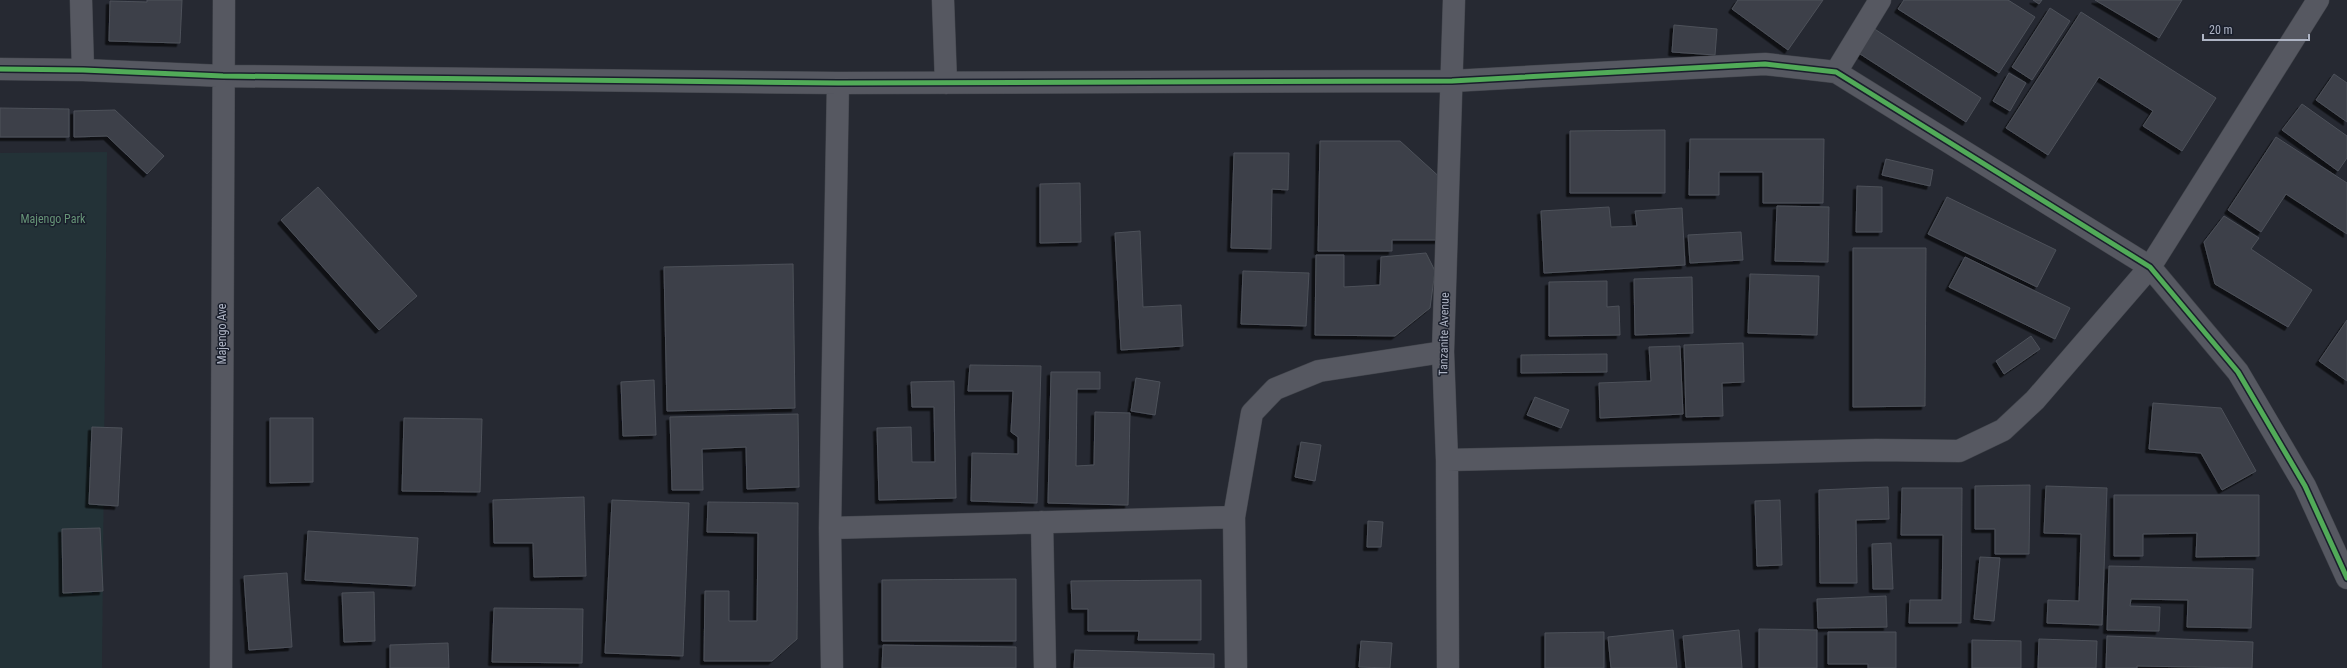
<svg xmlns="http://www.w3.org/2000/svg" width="2347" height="668" font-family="'Roboto Condensed',sans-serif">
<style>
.green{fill:#233237}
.building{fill:#3d4048;stroke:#4d515a;filter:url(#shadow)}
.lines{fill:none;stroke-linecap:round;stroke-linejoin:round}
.minor-casing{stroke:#41444b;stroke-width:23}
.minor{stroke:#565861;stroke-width:22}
.cycleway-casing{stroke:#1a1f2c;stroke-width:8}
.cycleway{stroke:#51ab58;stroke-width:5}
.labels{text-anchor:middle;stroke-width:3;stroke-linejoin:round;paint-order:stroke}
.park-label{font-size:12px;fill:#669477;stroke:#1a1f2c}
.street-label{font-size:12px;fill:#aeb4c4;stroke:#1a1f2c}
</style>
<defs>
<filter id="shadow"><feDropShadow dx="-3.5" dy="3.5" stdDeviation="0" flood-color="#0009"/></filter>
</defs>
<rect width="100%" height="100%" fill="#262932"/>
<!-- green -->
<path class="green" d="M107,152l-5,516h-102v-515z"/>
<!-- building -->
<path class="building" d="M147,0h35l-2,43 -71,-2 1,-40 37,1z
M1738,0h85l-35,50 -56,-41z
M1904,0h104l27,17 -36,56 -101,-64z
M2033,0h9l-3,4z
M2095,0h87l-23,38z
M2050,8l20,13 -38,59 -20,-13z
M2081,12l135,86 -34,53 -39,-25 10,-15 -54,-34 -51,78 -42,-27z
M1674,25l43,4 -2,26 -43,-3z
M1873,28l108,70 -15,24 -109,-70z
M2009,73l17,10 -16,28 -17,-10z
M2334,74l13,9v39l-31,-22z
M2302,104l45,32v22l-9,13 -56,-41z
M0,108l69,1v28h-69z
M74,111l41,-1 49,46 -17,18 -40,-38 -33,1z
M1665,130v63h-95v-62z
M2276,137l71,46v51l-61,-40 -25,38 -33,-22z
M1690,139h134l-1,64h-60v-31h-44v23h-30z
M1320,141h80l44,40 -1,59h-51v11h-74z
M1234,153h55l-1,37 -16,-1 -1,60 -40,-1z
M1886,159l47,11 -3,16 -48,-11z
M1080,183l1,59 -41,1v-59z
M1857,186l25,1v45h-26z
M318,187l99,109 -38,34 -98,-110z
M1947,197l109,53 -19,37 -109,-53z
M1777,206l52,1 -1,55 -53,-1z
M1609,207l2,20 26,-1 -2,-15 47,-3 3,57 -141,8 -3,-62z
M2224,216l35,22 -8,11 61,41 -24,37 -73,-43 -11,-42z
M1140,231l3,76 38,-2 2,41 -62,4 -6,-117z
M1741,232l2,28 -53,3 -2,-28z
M1853,248h73l-1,158 -72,1z
M1426,253l9,18 -5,37 -35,28 -80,-1 1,-80h28v32l36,-2 1,-28z
M1965,257l105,51 -15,31 -106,-52z
M793,264l2,144 -128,3 -3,-144z
M1243,271l66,2 -3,53 -65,-2z
M1750,274l69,2 -2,59 -69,-2z
M1692,277l1,56 -58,2 -1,-56z
M1607,281v26l12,-1 1,29 -71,1v-54z
M2347,320v61l-28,-20z
M2031,336l9,13 -36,25 -8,-13z
M1743,343l1,39 -22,1 1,33 -37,1 -2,-72z
M1680,346l3,68 -83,4 -1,-35 52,-2 -2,-34z
M1607,354v18l-86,1v-18z
M970,365l71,1 -4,137 -66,-2 1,-48 46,1v-17l-7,-5 2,-41h-45z
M1051,372h49v17h-23l-1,77 18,-1 1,-53 35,1 -2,92 -80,-2z
M1136,378l24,4 -5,33 -24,-4z
M654,380l2,55 -33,1 -2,-54z
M954,381l2,117 -77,2 -2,-72 34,-1 1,35h23l-1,-55h-22l-1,-25z
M1535,397l34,13 -8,18 -34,-13z
M2153,403l68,5 35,63 -34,19 -21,-37 -52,-4z
M798,414l1,73 -52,2 -1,-42 -44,2 1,41h-31l-2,-73z
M270,418h43v64l-43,1z
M404,418l78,1 -2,73 -78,-1z
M92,427l30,1 -4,78 -29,-2z
M1301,442l20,3 -6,36 -20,-4z
M2030,485l-1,69h-34v-25h-20v-43z
M2046,486l61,2 -5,137 -55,-2 1,-23 31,1 2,-67 -37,-1z
M1888,487l1,32 -33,1 1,63h-37l-1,-93z
M1902,488h60l-1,135h-52l1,-23h32l1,-65h-42z
M2114,495h145v61l-63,1 1,-24 -54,1v22h-29z
M584,497l2,79 -52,1 -1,-34h-39l-1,-43z
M612,500l77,3 -6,153 -78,-3z
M1780,500l2,65 -25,1 -2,-65z
M708,502l90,1 -1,136 -25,22h-68l1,-70h24v30h28l1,-88 -51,-1z
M1368,521l15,1 -2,25h-14z
M100,528l3,63 -40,2 -1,-64z
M308,531l110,7 -3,48 -110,-6z
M1891,543l2,46h-20l-1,-45z
M1980,557l20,1 -6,63 -20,-2z
M2109,566l144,3 -2,59 -64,-1 1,-27 -57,-1 -1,7 30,1 -1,24 -52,-1z
M287,573l5,74 -43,3 -5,-74z
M1016,579v62h-134v-61z
M1201,580v60h-63l1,-9h-51v-22h-16l-1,-28z
M374,592l1,49 -31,1 -2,-49z
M1886,596l1,31 -69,1 -1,-29z
M494,608l89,1 -1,54 -90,-1z
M1759,629l58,1v38h-58z
M1673,630l4,38h-66l-3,-31z
M1739,630l3,38h-56l-3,-32z
M1604,632v36h-59v-35z
M1828,632h68v36h-28v-4h-40z
M2107,636l146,6 -1,26 -115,-2v2h-31z
M2039,639l58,2 -1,27h-58z
M1972,640l49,1v27h-49z
M1361,641l31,2 -2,25 -31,-1z
M448,643l1,25h-59v-23z
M883,645l133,2v21h-134z
M1075,650l139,4v14h-140z"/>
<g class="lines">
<defs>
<path id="minor" d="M81,0l2,70
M943,0l3,83
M0,69l83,1 140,6 615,7 614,-2 313,-17 71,8 314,195 88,105 67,114 42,92
M1836,72l44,-72
M1447,460l429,-10 83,1 44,-21 32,-30 115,-133 168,-267
M1042,522l3,146
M830,528l404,-11
M221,668l3,-668
M832,668l-2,-140 8,-445
M1236,668l-2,-151 18,-104 23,-24 44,-18 124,-19
M1448,668l-1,-208 -4,-108 11,-352"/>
</defs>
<!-- minor casing -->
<use href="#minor" class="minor-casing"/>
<!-- minor -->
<use href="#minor" class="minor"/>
<defs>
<path id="cycleway" d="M0,69l83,1 140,6 615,7 614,-2 313,-17 71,8 314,195 88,105 67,114 42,92"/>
</defs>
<!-- cycleway casing -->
<use href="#cycleway" class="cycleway-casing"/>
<!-- cycleway -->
<use href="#cycleway" class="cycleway"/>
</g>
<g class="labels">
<!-- park labels -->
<g class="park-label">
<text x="53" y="223">Majengo Park</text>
</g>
<!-- street labels -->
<g class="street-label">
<text transform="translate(222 334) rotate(-90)" y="4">Majengo Ave</text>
<text transform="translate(1444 334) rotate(-89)" y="4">Tanzanite Avenue</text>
</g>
</g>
<!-- scale -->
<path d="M2203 34v6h106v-6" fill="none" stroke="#aeb4c4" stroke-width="2"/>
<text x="2209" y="34" font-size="12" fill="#aeb4c4" stroke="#1a1f2c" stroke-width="3" paint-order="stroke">20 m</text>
</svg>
